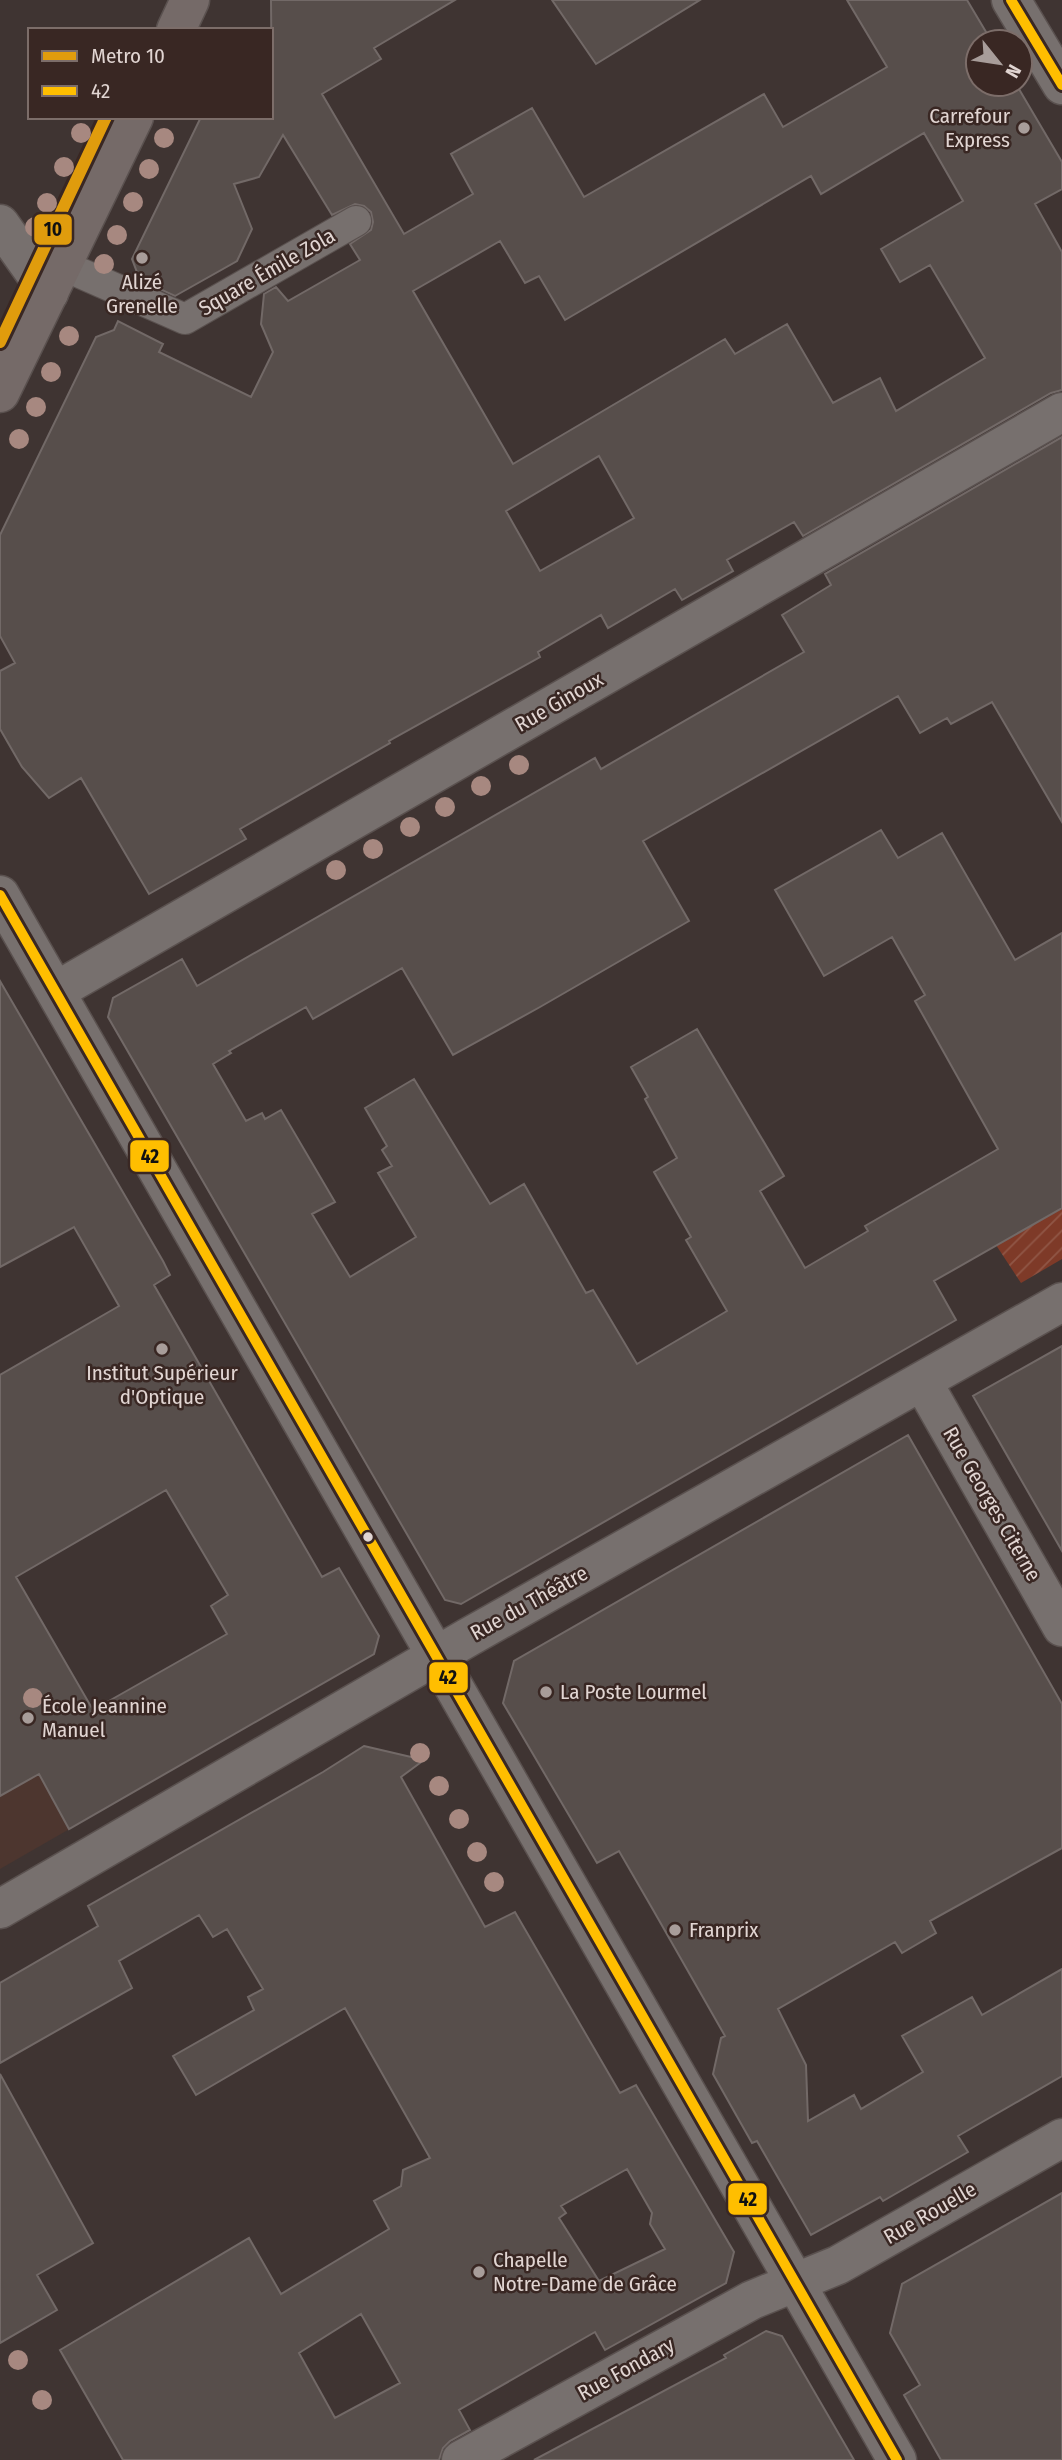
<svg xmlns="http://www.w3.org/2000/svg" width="1062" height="2460" font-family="'Fira Sans Condensed',sans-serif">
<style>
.built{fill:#4d362f}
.garden{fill:url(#garden-furrows)}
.building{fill:#574e4b;stroke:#726967;stroke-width:2;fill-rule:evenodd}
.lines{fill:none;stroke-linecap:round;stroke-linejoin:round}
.pedestrian-casing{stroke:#5a514f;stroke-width:32}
.minor-casing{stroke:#5a514f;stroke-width:41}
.secondary-casing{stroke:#5a514f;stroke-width:41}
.pedestrian{stroke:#77706e;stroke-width:30}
.minor{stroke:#77706e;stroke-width:38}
.secondary{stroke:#756a68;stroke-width:38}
.bus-1-casing{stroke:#392723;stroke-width:16}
.bus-1{stroke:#ffbe00;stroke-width:10}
.metro-1-casing{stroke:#392723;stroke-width:18}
.metro-1{stroke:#e09c0d;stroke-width:12}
.tree{fill:#a78880}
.poi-dot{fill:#a89d9a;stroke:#392723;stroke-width:2.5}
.bus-dot{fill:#e1d5d2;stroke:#392723;stroke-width:2.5}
.labels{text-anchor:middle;stroke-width:5;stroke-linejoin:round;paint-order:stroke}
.poi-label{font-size:21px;fill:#e1d5d2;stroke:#392723;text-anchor:start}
.street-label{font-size:21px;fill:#e1d5d2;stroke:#392723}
.line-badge{stroke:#392723;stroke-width:2.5}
.pale-badge-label{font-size:19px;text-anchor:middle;font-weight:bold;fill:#111}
</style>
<defs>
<pattern id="garden-furrows" width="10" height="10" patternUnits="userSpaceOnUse" patternTransform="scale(1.75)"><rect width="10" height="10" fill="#7e3a28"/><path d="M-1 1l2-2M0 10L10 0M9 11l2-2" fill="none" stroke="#905646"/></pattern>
</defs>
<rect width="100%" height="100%" fill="#3f3432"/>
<!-- built -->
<path class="built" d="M0,1633l113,171 -113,65z"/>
<!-- garden -->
<path class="garden" d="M1062,1208v51l-41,24 -25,-38z"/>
<!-- building -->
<path class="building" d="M271,0h184l-81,48 7,11 -59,35 82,140 69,-40 -22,-40 81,-46 52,89 180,-103 19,33 104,-60 -40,-67h120l25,42h-14v42h38l46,78v27l-27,15 27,48v138l-11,3 -248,143 -9,-14 -67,38 6,11 -51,29 -7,-11 -67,39 -7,-13 -63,37 2,5 -151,84 1,2 -150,86 6,10 -97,55 -68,-116 -32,20 -27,-31 -22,-38v-58l15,-8 -15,-27v-101l96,-198 18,-7 4,-9 45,23 -4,8 92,45 22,-45 -12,-28 3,-30 12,-7 12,14 72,-41 -10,-16 21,-14 2,-8 -2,-10 -7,-6 -9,-2 -23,11 -49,-80 -24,42 -25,7 18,45 -15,32 -62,35 -35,-16 -8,-21 69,-142h71zM924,133l39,68 -82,48 19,33 30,-17 55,93 -89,53 -16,-33 -47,25 -46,-79 -52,30 -10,-15 -212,125 -100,-173 87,-50 25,42 14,-7 26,44 246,-144 10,18zM599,456l35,62 -94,53 -34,-60z
M552,0h148l-104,64z
M1062,437v385l-70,-120 -41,22 -4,-6 -27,15 -22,-37 -255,145 46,80 -149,86 -87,48 -51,-87 -89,51 -7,-12 -77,44 2,2 -18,11 33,57 16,-8 3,6 16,-9 54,92 -23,12 38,63 66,-40 -38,-64 14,-7 -10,-16 5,-4 -22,-38 49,-29 76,125 34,-20 62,109 7,-3 44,74 90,-53 -41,-71 5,-3 -37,-65 23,-14 -32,-59 3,-2 -17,-30 66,-38 87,147 -24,15 45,77 63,-37 -3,-5 133,-77 -83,-148 10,-6 -33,-58 -68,39 -49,-86 106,-60 17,28 44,-25 73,127 47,-27v275l-128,73 22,39 -495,284 -16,-4 -337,-583 5,-19 69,-39 15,27 398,-228 6,11 203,-117 -22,-37 49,-30 -6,-11z
M0,981l163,280 7,14 -16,10 93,162 75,130 17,-9 40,68 -5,18 -305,175 -30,-55 -39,22v-421l119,-69 -45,-79 -74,40zM166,1490l62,105 -17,11 16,28 -134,76 -77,-133z
M1062,1346v205l-89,-155z
M908,1435l154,269v144l-132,73 6,12 -34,20 -7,-11 -117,67 28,56 2,56 46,-26 7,14 62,-37 -21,-36 70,-39 10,18 80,-46v107l-104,60 10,16 -85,49 -3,-4 -69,38 -54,-94 -5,2 -39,-69 8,-36 4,-2 -73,-128 -33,-57 -22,12 -94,-160 11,-42z
M364,1746l60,14 -23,17 84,150 30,-15 105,181 16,-8 98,167 -8,31 -121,67 -10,-18 -136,78 11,20 -20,11 -7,7 -4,12h-316l-63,-110 189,-112 32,56 108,-65 -15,-28 27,-15 2,-16 27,-12 -85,-150 -149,87 -23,-39 81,-46 -6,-13 15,-8 -36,-60 -14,8 -14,-22 -80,46 13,27 -132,75v-80l98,-57 -10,-20 235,-134zM627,2169l25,44 -2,11 15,25 -66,32 -40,-63 7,-5 -5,-7zM361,2314l39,69 -65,35 -36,-65z
M0,2074l93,169 -56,32 20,35 -57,33z
M1062,2193v267h-121l-37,-65 16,-10 -30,-52 12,-49z
M766,2331l16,5 72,124h-320l192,-102 -2,-3z"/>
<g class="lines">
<defs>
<path id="pedestrian" d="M62,265l123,54 171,-98"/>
<path id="minor" d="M1011,0l51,85
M0,224l49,69
M0,895l897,1565
M56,991l1006,-579
M922,1381l140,246
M0,1909l467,-271 595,-336
M461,2460l291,-160 86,-35 224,-127"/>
<path id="secondary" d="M176,30l14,-30
M0,393l134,-276"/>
</defs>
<!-- pedestrian casing -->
<use href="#pedestrian" class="pedestrian-casing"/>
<!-- minor casing -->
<use href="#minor" class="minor-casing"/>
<!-- secondary casing -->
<use href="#secondary" class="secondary-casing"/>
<!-- pedestrian -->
<use href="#pedestrian" class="pedestrian"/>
<!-- minor -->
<use href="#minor" class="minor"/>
<!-- secondary -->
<use href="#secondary" class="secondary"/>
<defs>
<path id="bus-1" d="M1011,0l51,85
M0,895l897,1565"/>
</defs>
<!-- bus-1 casing -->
<use href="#bus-1" class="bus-1-casing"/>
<!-- bus-1 -->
<use href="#bus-1" class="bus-1"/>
<defs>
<path id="metro-1" d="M0,342l106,-225"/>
</defs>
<!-- metro-1 casing -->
<use href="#metro-1" class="metro-1-casing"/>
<!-- metro-1 -->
<use href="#metro-1" class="metro-1"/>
</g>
<!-- trees -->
<g class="tree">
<circle cx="81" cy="133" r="10"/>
<circle cx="164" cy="138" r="10"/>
<circle cx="64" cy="167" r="10"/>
<circle cx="149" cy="169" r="10"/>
<circle cx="133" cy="202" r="10"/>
<circle cx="47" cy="203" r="10"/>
<circle cx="35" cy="227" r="10"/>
<circle cx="117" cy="235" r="10"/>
<circle cx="104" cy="264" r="10"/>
<circle cx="69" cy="336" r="10"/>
<circle cx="51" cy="372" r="10"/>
<circle cx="36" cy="407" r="10"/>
<circle cx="19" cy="439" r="10"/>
<circle cx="519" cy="765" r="10"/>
<circle cx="481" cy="786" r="10"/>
<circle cx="445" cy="807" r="10"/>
<circle cx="410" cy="827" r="10"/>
<circle cx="373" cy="849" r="10"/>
<circle cx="336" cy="870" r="10"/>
<circle cx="33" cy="1698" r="10"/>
<circle cx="420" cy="1753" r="10"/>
<circle cx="439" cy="1786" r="10"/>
<circle cx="459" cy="1819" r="10"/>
<circle cx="477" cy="1852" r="10"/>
<circle cx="494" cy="1882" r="10"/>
<circle cx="18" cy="2360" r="10"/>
<circle cx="42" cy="2400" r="10"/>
</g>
<!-- markers -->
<g class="poi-dot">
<circle cx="1024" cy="128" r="7"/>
<circle cx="142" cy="258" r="7"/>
<circle cx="162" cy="1349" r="7"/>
<circle cx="546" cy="1692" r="7"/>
<circle cx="28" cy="1718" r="7"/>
<circle cx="675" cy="1930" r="7"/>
<circle cx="479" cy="2272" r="7"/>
</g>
<circle class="bus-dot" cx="368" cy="1537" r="6"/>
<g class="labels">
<!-- poi labels -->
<g class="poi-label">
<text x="1010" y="123" text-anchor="end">Carrefour<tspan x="1010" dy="24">Express</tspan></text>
<text x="142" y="289" text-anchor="middle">Alizé<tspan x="142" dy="24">Grenelle</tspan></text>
<text x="162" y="1380" text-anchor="middle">Institut Supérieur<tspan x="162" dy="24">d'Optique</tspan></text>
<text x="560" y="1699">La Poste Lourmel</text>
<text x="42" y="1713">École Jeannine<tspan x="42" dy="24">Manuel</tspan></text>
<text x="689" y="1937">Franprix</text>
<text x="493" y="2267">Chapelle<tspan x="493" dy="24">Notre-Dame de Grâce</tspan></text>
</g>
<!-- street labels -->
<g class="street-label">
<text transform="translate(267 272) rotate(-30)" y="7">Square Émile Zola</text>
<text transform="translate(559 702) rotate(-30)" y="7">Rue Ginoux</text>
<text transform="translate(992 1504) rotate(60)" y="7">Rue Georges Citerne</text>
<text transform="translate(529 1603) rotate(-29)" y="7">Rue du Théâtre</text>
<text transform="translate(930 2213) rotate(-30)" y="7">Rue Rouelle</text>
<text transform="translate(626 2369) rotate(-29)" y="7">Rue Fondary</text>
</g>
</g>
<g class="line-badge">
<rect x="33" y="213" width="40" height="33" rx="7" fill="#e09c0d"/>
<rect x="129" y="1139" width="41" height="34" rx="7" fill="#ffbe00"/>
<rect x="428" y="1661" width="41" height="33" rx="7" fill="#ffbe00"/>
<rect x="727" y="2182" width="41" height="34" rx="7" fill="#ffbe00"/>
</g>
<g class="pale-badge-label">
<text x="53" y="236">10</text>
<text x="150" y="1163">42</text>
<text x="448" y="1684">42</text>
<text x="748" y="2206">42</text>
</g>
<!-- legend -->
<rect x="28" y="28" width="245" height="91" fill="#392723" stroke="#7c6d69" stroke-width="2"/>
<rect x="42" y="51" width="35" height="10" fill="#e09c0d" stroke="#7c6d69" stroke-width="2"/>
<text x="91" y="63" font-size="21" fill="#e1d5d2">Metro 10</text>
<rect x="42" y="86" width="35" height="10" fill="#ffbe00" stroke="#7c6d69" stroke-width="2"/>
<text x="91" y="98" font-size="21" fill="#e1d5d2">42</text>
<!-- north arrow -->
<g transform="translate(999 63) rotate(120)"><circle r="33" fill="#392723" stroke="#7c6d69" stroke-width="2"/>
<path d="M0-5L12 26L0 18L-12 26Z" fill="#a89d9a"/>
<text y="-10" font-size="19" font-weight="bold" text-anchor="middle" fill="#e1d5d2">N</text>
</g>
</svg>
